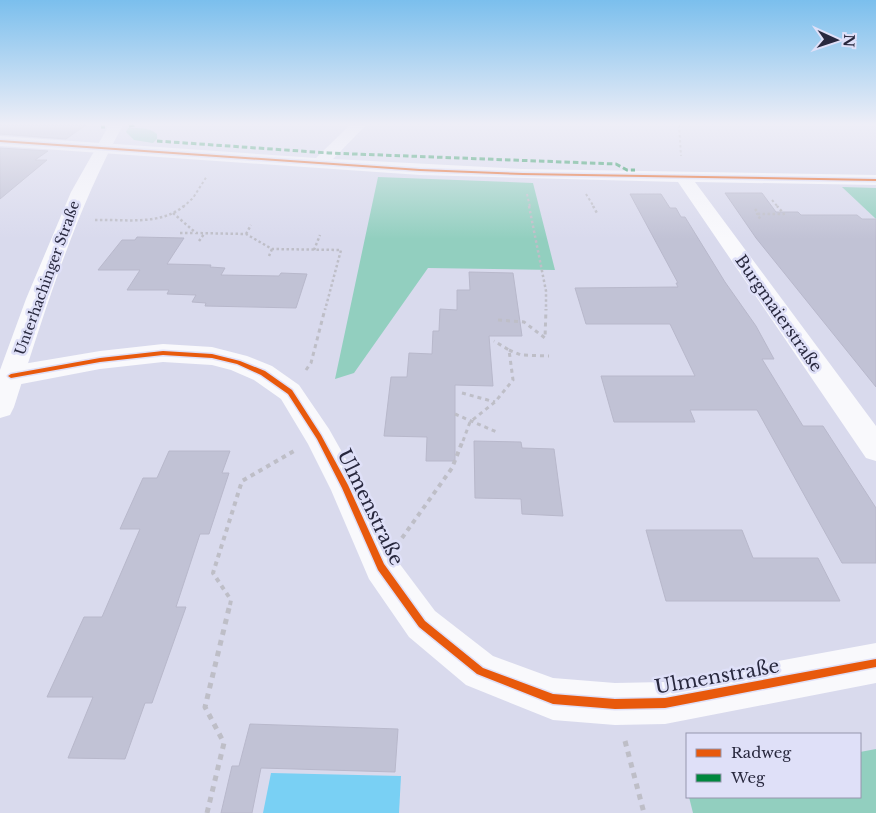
<svg xmlns="http://www.w3.org/2000/svg" width="876" height="813" font-family="'Libre Baskerville',serif">
<style>
.green{fill:#92cfbf}
.water{fill:#79d0f4}
.building{fill:#c1c2d5;stroke:#b8b8cb}
.lines{fill:none;stroke-linecap:round;stroke-linejoin:round}
.path-far4{stroke:#bebec7;stroke-width:2;stroke-dasharray:2.5 2.5;stroke-linecap:butt}
.path-far3{stroke:#bebec7;stroke-width:2.5;stroke-dasharray:2.5 2.5;stroke-linecap:butt}
.path-far2{stroke:#bebec7;stroke-width:3;stroke-dasharray:4 4;stroke-linecap:butt}
.path-far1{stroke:#bebec7;stroke-width:4;stroke-dasharray:4.5 4.5;stroke-linecap:butt}
.path{stroke:#bebec7;stroke-width:5;stroke-dasharray:5.5 5.5;stroke-linecap:butt}
.minor{fill:#f9f9fc;fill-rule:evenodd}
.major{fill:#f9f9fc;fill-rule:evenodd}
.quiet{stroke:#00873e;stroke-width:3;stroke-dasharray:5.5 3;stroke-linecap:butt}
.cycleway-casing{stroke:#dfe0f8;stroke-width:3}
.cycleway{fill:#e8590c;fill-rule:evenodd}
.labels{text-anchor:middle;stroke-width:5;stroke-linejoin:round;paint-order:stroke}
.far-street-label{font-size:14px;fill:#28283e;stroke:#dfe0f8}
.street-label{font-size:16px;fill:#28283e;stroke:#dfe0f8}
.near-street-label{font-size:19px;fill:#28283e;stroke:#dfe0f8}
</style>
<rect width="100%" height="100%" fill="#d9daed"/>
<!-- green -->
<path class="green" d="M128,128c10,0 21,-1 29,6v5l-4,4 -19,-3 -8,-8z
M378,177l155,6 22,87 -127,-2 -74,105 -19,6z
M842,187l34,1v31z
M876,749v64h-183l-4,-16h171v-45z"/>
<!-- water -->
<path class="water" d="M271,773l130,3 -2,37h-136z"/>
<!-- building -->
<path class="building" d="M0,125h86l-20,14 -66,-5z
M0,148l48,3 -13,9h12l-47,39z
M725,193h37l14,19h22l3,3h56l5,4h14v168l-120,-149z
M630,194h31l9,14h6l5,9h4l40,65 31,44 18,33h-12l41,67h20l53,82v55h-34l-85,-153h-67l5,12h-81l-13,-46h94l-25,-52h-84l-11,-36 103,-1 -2,-4h2z
M137,237l47,1 -17,26 44,1 -1,2 15,1 -4,7 58,1 2,-3 26,1 -11,34 -91,-2 1,-3 -14,-1 4,-7 -29,-1 2,-4h-42l13,-20h-42l24,-30h13z
M469,272l44,1 9,63h-33l4,50 -38,-1v76h-29l1,-24 -43,-1 7,-59h16l2,-24 23,1 1,-23h6l1,-22 17,1v-20h13z
M474,441l47,1 1,6 32,1 9,67 -41,-2 -1,-15 -46,-1z
M169,451h61l-8,22h7l-20,61h-9l-24,73h10l-34,96h-7l-20,56 -57,-1 25,-61h-46l37,-80h18l38,-88h-20l23,-51h14z
M646,530h96l11,28h65l22,43h-174z
M250,724l148,5 -3,43 -134,-4 -9,45h-31l11,-47h7z"/>
<g class="lines">
<!-- path-far4 -->
<path class="path-far4" d="M679,125l2,31
M527,194l3,13
M586,194l8,13
M772,200l6,7
M183,207l10,-9 14,-22"/>
<!-- path-far3 -->
<path class="path-far3" d="M529,206l17,85v19
M593,206l4,7
M755,209l4,5h25l-7,-8
M173,213l23,20 50,1 26,15 69,1 -16,60
M759,214h-2l4,6
M95,220c30,-1 64,6 89,-14
M180,233h15
M246,234l5,-9
M199,241l5,-7
M314,250l6,-15
M269,256l3,-7"/>
<!-- path-far2 -->
<path class="path-far2" d="M498,320l26,2 21,16 1,-29
M509,350l12,5 28,1
M306,370l5,-7 14,-54
M462,393l33,9
M455,414l44,19
M463,441l7,-19 25,-20 18,-22 -4,-30 -15,-9"/>
<!-- path-far1 -->
<path class="path-far1" d="M402,538l50,-70 11,-28
M230,605l1,-5 -18,-27 29,-92 52,-30"/>
<!-- path -->
<path class="path" d="M625,741l19,72
M207,813l17,-70 -19,-36 25,-103"/>
<!-- minor -->
<path class="minor" d="M350,125h16l-33,34 190,10 353,6v10l-181,-3 181,244v35l-10,-3 -188,-276 -258,-7 -420,-29v-10l316,22z
M163,344l49,3 35,9 25,10 27,19 30,44 27,48 37,78 42,56 58,45 60,22 62,5 50,-1 211,-39v40l-211,41 -50,1 -62,-5 -87,-35 -57,-48 -40,-58 -38,-89 -23,-46 -27,-45 -27,-19 -23,-10 -19,-5 -49,-3 -63,7 -89,17 -9,-3 -2,-11 2,-3 9,-3 89,-15z"/>
<!-- major -->
<path class="major" d="M109,125h14c-49,89 -78,186 -109,282l-4,8 -10,3v-48l26,-71 45,-107z"/>
<!-- quiet -->
<path class="quiet" d="M129,126l7,-1
M101,127h4
M157,141l172,12 287,11 11,6h8"/>
<defs>
<path id="cycleway" d="M0,140l420,29 103,4 353,6v2l-353,-6 -103,-4 -420,-29z
M163,351l49,3 28,7 25,10 27,19 29,45 27,50 36,79 41,57 58,47 70,26 62,5 50,-1 211,-39v8l-211,41 -50,1 -62,-5 -76,-30 -58,-47 -41,-57 -36,-82 -25,-49 -29,-45 -27,-19 -24,-11 -25,-6 -49,-3 -63,7 -89,16 -3,-2 3,-2 89,-16z"/>
</defs>
<!-- cycleway casing -->
<use href="#cycleway" class="cycleway-casing"/>
<!-- cycleway -->
<use href="#cycleway" class="cycleway"/>
</g>
<!-- sky -->
<linearGradient id="sky" x2="0" y2="1"><stop stop-color="#7bbfed"/><stop offset="0.52" stop-color="#eeeef7"/><stop offset="1" stop-color="#eeeef7" stop-opacity="0"/></linearGradient>
<rect width="876" height="239" fill="url(#sky)"/>
<g class="labels">
<!-- far-street labels -->
<g class="far-street-label">
<text transform="translate(47 278) rotate(-70)" y="5">Unterhachinger Straße</text>
</g>
<!-- street labels -->
<g class="street-label">
<text transform="translate(779 313) rotate(55)" y="6">Burgmaierstraße</text>
</g>
<!-- near-street labels -->
<g class="near-street-label">
<text transform="translate(371 507) rotate(64)" y="7">Ulmenstraße</text>
<text transform="translate(717 676) rotate(-10)" y="7">Ulmenstraße</text>
</g>
</g>
<!-- legend -->
<rect x="686" y="733" width="175" height="65" fill="#dfe0f8" stroke="#9696ae"/>
<rect x="696" y="749" width="25" height="8" fill="#e8590c" stroke="#9696ae"/>
<text x="731" y="758" font-size="15" fill="#28283e">Radweg</text>
<rect x="696" y="774" width="25" height="8" fill="#00873e" stroke="#9696ae"/>
<text x="731" y="783" font-size="15" fill="#28283e">Weg</text>
<!-- north arrow -->
<g transform="translate(836 40) rotate(93)" stroke="#dfe0f8" stroke-width="4" paint-order="stroke">
<path d="M0-4L9 19L0 12L-9 19Z" fill="#28283e"/>
<text y="-8" font-size="14" font-weight="bold" text-anchor="middle" fill="#28283e">N</text>
</g>
</svg>
